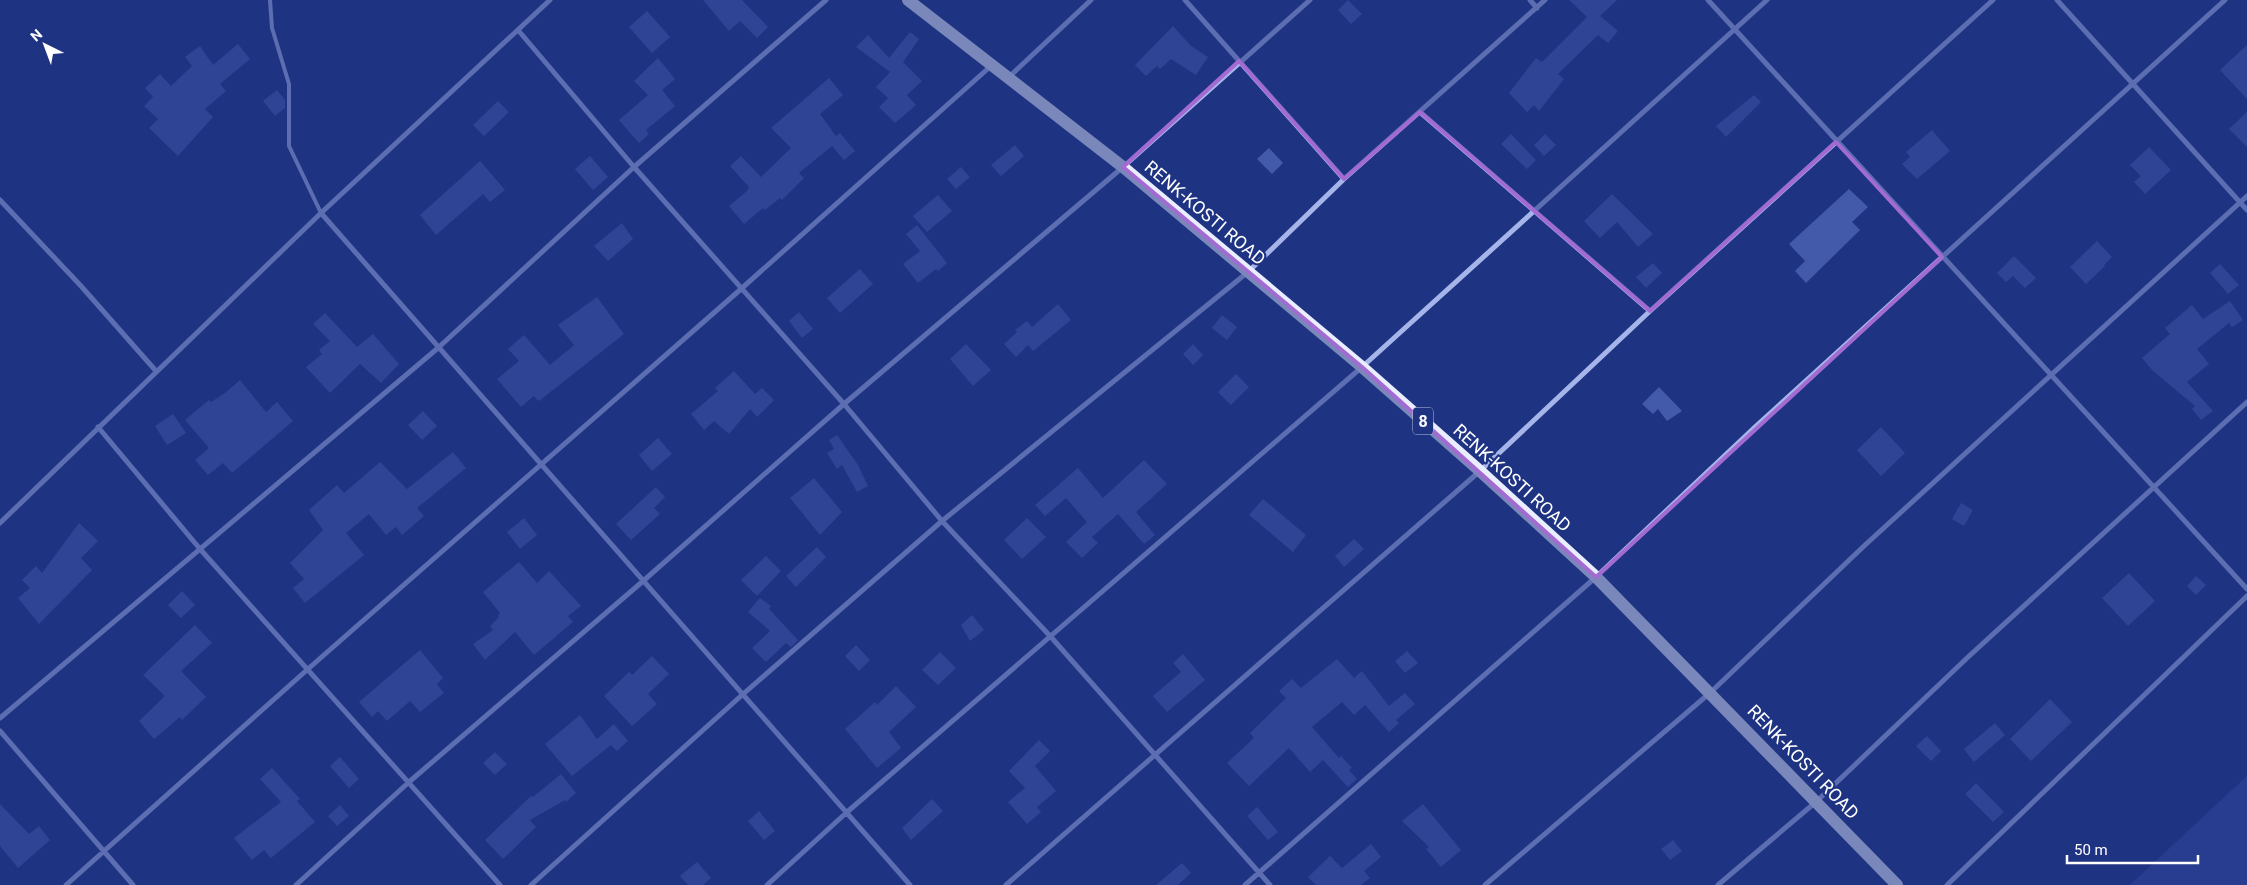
<svg xmlns="http://www.w3.org/2000/svg" width="2247" height="885" font-family="Roboto,sans-serif">
<style>
.green{fill:#334aa1}
.building{fill:#4359aa}
.lines{fill:none;stroke-linecap:round;stroke-linejoin:round}
.lane{stroke:#a6b5e9;stroke-width:4}
.street{stroke:#a6b5e9;stroke-width:5}
.primary{stroke:#e9edfe;stroke-width:12}
.marked{fill:none;stroke:#a36bd2;stroke-width:4;stroke-linejoin:round}
.labels{text-anchor:middle;stroke-width:4.5;stroke-linejoin:round;paint-order:stroke}
.shield{fill:#1f3383;stroke:#bcc2da;stroke-width:1}
.shield-label{font-size:16px;font-weight:bold;fill:#fff}
.street-label{font-size:18px;fill:#fff;stroke:#1f3383}
</style>
<rect width="100%" height="100%" fill="#1f3383"/>
<!-- green -->
<path class="green" d="M2247,776v109h-117z"/>
<!-- building -->
<path class="building" d="M703,0h39l26,27 -11,11 -17,-17 -11,10z
M1348,0l14,14 -11,10 -13,-14z
M1569,0h48l-17,16 18,15 -10,12 -10,-8 -40,39 6,5 -25,32 -5,-6 -7,7 -18,-19 27,-35 6,4 45,-45z
M647,11l23,26 -18,16 -23,-26z
M1173,26l18,20 17,11 -12,18 -25,-16 -11,10 -3,-3 -11,10 -11,-11z
M910,32l9,7 -16,23 19,19 -15,14 9,10 -21,18 -16,-16 9,-9 -12,-11 14,-15 -34,-25 12,-12 21,23z
M238,44l12,15 -30,25 6,7 -21,18 8,8 -35,39 -29,-28 9,-9 -14,-13 9,-9 -8,-9 15,-14 11,12 21,-20 -7,-9 15,-11 13,19z
M2247,45v54l-27,-29z
M658,58l17,21 -13,11 13,16 -29,24 3,4 -10,9 -20,-23 29,-25 -14,-14z
M829,78l14,17 -23,19 16,22 4,-3 15,18 -11,9 -12,-14 -33,27 5,5 -22,22 -2,-2 -15,12 -2,-2 -19,16 -15,-18 19,-16 1,-3 -19,-21 11,-10 20,21 30,-29 -20,-20z
M277,90l8,10v8l-10,8 -12,-15z
M1754,95l7,7 -35,35 -10,-11z
M498,101l11,11 -25,24 -11,-11z
M2247,112v35l-18,-18z
M1932,130l18,21 -33,28 -15,-15 8,-7 -4,-5z
M1511,134l25,26 -9,9 -26,-25z
M1545,134l11,11 -12,11 -10,-11z
M1015,145l9,11 -23,20 -10,-11z
M2149,147l22,23 -26,24 -11,-12 7,-6 -11,-11z
M1269,148l14,15 -11,11 -15,-15z
M590,156l18,21 -15,13 -18,-21z
M480,161l25,29 -15,12 -7,-8 -47,41 -16,-20z
M961,167l9,10 -14,12 -9,-10z
M1849,189l19,18 -16,15 8,8 -54,53 -11,-12 10,-10 -16,-17z
M1612,194l41,40 -15,13 -21,-25 -17,16 -16,-17z
M938,195l14,16 -25,21 -14,-16z
M622,223l11,16 -25,22 -14,-15z
M917,225l30,38 -9,8 -2,-2 -18,14 -15,-19 17,-13 -14,-17z
M2097,241l15,16 -8,8 1,1 -19,18 -16,-17z
M2014,256l22,22 -11,10 -12,-12 -7,6 -9,-9z
M1653,263l9,10 -16,15 -10,-11z
M2220,264l19,21 -11,9 -18,-21z
M860,269l13,15 -33,29 -13,-15z
M597,297l27,37 -85,67 -5,-5 -13,11 -24,-28 22,-18 -11,-12 16,-14 26,30 24,-20 -16,-20z
M2230,301l13,19 -11,7 -3,-4 -32,26 12,15 -22,18 26,29 -12,9 -9,-11 3,-3 -42,-35 -11,-13 28,-24 -5,-6 27,-23 11,14z
M1058,304l13,16 -38,31 -5,-6 -12,12 -12,-13 13,-12 -2,-2 12,-9 5,6z
M799,312l14,17 -11,9 -13,-17z
M325,313l32,34 16,-13 26,30 -18,19 -21,-19 -30,29 -24,-26 16,-13 -3,-4 11,-9 -17,-17z
M1222,315l15,12 -10,13 -15,-12z
M966,344l25,26 -18,16 -23,-27z
M1193,344l10,11 -10,10 -10,-11z
M734,371l21,23 7,-6 12,12 -17,17 -7,-8 -21,25 -15,-13 -10,9 -13,-16 27,-23 -3,-3z
M1236,374l13,13 -18,18 -13,-13z
M240,380l26,32 11,-10 16,19 -61,52 -9,-10 -15,12 -13,-15 14,-12 -24,-28 24,-20 2,2 14,-9z
M1659,387l23,24 -15,10 -9,-12 -5,5 -11,-10z
M423,411l14,15 -15,14 -14,-15z
M173,414l13,19 -19,12 -12,-19z
M1881,427l24,26 -24,23 -24,-26z
M837,435l21,30 10,21 -11,6 -15,-27 -5,4 -10,-16 7,-4 -5,-9z
M658,438l14,16 -20,17 -13,-16z
M453,452l13,16 -49,40 7,8 -22,19 -6,-8 -10,8 -17,-21 -23,19 18,22 -59,48 -12,-15 11,-9 -14,-16 33,-33 -14,-20 28,-25 7,8 36,-31 27,27z
M1144,460l23,24 -31,28 19,23 -11,9 -26,-30 -26,23 6,6 -16,15 -16,-16 21,-20 -21,-24 -21,18 -10,-11 43,-37 25,30z
M814,478l28,34 -22,23 -30,-37z
M656,487l9,10 -11,11 6,6 -29,26 -15,-16z
M1263,499l43,36 -13,17 -44,-37z
M1961,503l12,7 -9,16 -12,-7z
M524,518l13,17 -17,14 -13,-17z
M1027,518l19,19 -24,22 -18,-19z
M79,523l19,18 -17,17 11,12 -53,54 -21,-26 12,-10 -8,-8 14,-14 6,7z
M1354,539l10,10 -20,18 -9,-11z
M817,547l9,10 -30,30 -10,-11z
M766,556l15,15 -24,25 -16,-16z
M519,562l18,21 12,-12 32,35 -13,10 5,6 -39,33 -19,-23 -30,28 -12,-16 20,-14 -3,-4 9,-9 -1,-2 2,-2 -17,-21z
M2129,573l26,28 -27,25 -26,-28z
M2196,576l10,9 -10,10 -9,-9z
M182,591l13,14 -14,13 -13,-13z
M760,598l11,8 -2,3 29,31 -7,7 -5,-4 -20,19 -14,-14 18,-17 -22,-19z
M972,615l12,15 -14,11 -9,-16z
M195,625l17,18 -31,28 25,26 -24,23 -2,-3 -26,22 -15,-18 26,-25 -22,-21z
M856,645l14,15 -11,11 -14,-15z
M420,650l23,28 -6,6 7,9 -24,19 -10,-11 -23,20 -9,-10 -6,6 -13,-15z
M1407,651l11,12 -13,10 -10,-12z
M940,652l16,16 -18,17 -16,-15z
M1183,654l22,26 -38,32 -14,-16 28,-24 -8,-9z
M652,656l17,18 -21,20 9,10 -25,22 -28,-30 25,-24 3,3z
M1337,659l17,19 8,-7 27,35 16,-13 10,11 -19,16 3,3 -10,9 -24,-27 -11,10 -12,-13 -30,25 27,31 2,-2 11,12 -3,2 8,9 -9,8 -25,-27 -13,12 -21,-24 -40,38 -22,-23 27,-25 -4,-5 36,-35 -7,-7 13,-12 9,9z
M896,686l20,21 -27,25 12,16 -24,20 -32,-39 30,-27 2,3z
M2050,699l22,23 -41,39 -21,-22z
M580,715l17,24 17,-15 14,17 -11,10 -6,-6 -39,31 -27,-32z
M1995,723l10,12 -31,27 -10,-13z
M1927,736l14,15 -10,10 -15,-15z
M1039,740l11,11 -15,15 21,25 -19,16 4,5 -14,12 -19,-22 17,-14 -16,-17z
M495,752l12,12 -12,11 -12,-12z
M340,757l19,22 -10,9 -19,-22z
M272,768l28,31 -3,2 18,21 -44,36 -7,-8 -12,10 -18,-22 47,-36 -21,-23z
M561,774l15,19 -10,9 -1,-2 -35,20 6,7 -33,32 -18,-19 46,-44 2,1z
M1976,783l28,29 -11,10 -28,-28z
M932,799l11,12 -32,29 -9,-12z
M0,804l29,30 10,-8 11,14 -32,28 -18,-22z
M1423,804l38,46 -20,17 -15,-18 3,-2 -27,-26z
M340,805l9,11 -12,10 -9,-10z
M1257,807l21,25 -10,8 -21,-24z
M759,811l16,20 -11,9 -16,-19z
M1673,840l9,11 -12,9 -9,-11z
M1371,844l10,13 -17,14 6,7 -9,7h-45l-8,-8 22,-21 12,12z
M697,862l14,16 -8,7h-15l-8,-9z
M1182,863l9,10 -13,12h-22z"/>
<g class="lines">
<!-- lane -->
<path class="lane" d="M270,0l2,28 17,56v62l32,67"/>
<!-- street -->
<path class="street" d="M1530,0l7,8
M1708,0l539,589
M2057,0l190,210
M518,30l116,137 210,237 98,117 109,116 219,248
M1009,77l82,-77
M1420,112l230,199
M1344,179l201,-179
M0,200l81,86 75,85
M321,213l589,672
M98,427l102,122 300,336
M0,523l321,-310 229,-213
M0,718l438,-370 196,-181 192,-167
M0,731l133,154
M66,885l242,-216 433,-380 251,-224
M296,885l113,-103 233,-200 202,-178 279,-237 187,-167
M531,885l211,-190 200,-174 306,-249 96,-93 -159,-179
M767,885l79,-72 516,-446 405,-367
M1006,885l474,-414 170,-160 343,-311
M1245,885l351,-308 159,-150 470,-427
M1485,885l226,-193 153,-146 383,-350
M1718,885l99,-84 150,-143 280,-256
M1947,885l300,-289"/>
<!-- primary -->
<path class="primary" d="M908,0l215,167 239,200 118,104 116,106 301,308"/>
</g>
<!-- marked area -->
<path d="M0 0H2247V885H0ZM1239,61l105,118 76,-67 230,199 186,-169 106,115 -346,320 -234,-210 -239,-200z" fill="#1f3383" fill-opacity=".55" fill-rule="evenodd"/>
<path class="marked" d="M1239,61l105,118 76,-67 230,199 186,-169 106,115 -346,320 -234,-210 -239,-200z"/>
<g class="labels">
<!-- shield labels -->
<rect class="shield" x="1413" y="407.5" width="20" height="27" rx="4"/>
<g class="shield-label">
<text x="1423" y="427">8</text>
</g>
<!-- street labels -->
<g class="street-label">
<text transform="translate(1205 213) rotate(40)" y="6">RENK-KOSTI ROAD</text>
<text transform="translate(1512 478) rotate(42)" y="6">RENK-KOSTI ROAD</text>
<text transform="translate(1803 762) rotate(46)" y="6">RENK-KOSTI ROAD</text>
</g>
</g>
<!-- north arrow -->
<g transform="translate(45 45) rotate(318)" stroke="#1f3383" stroke-width="4" paint-order="stroke">
<path d="M0-4L9 19L0 12L-9 19Z" fill="#ffffff"/>
<text y="-8" font-size="14" font-weight="bold" text-anchor="middle" fill="#ffffff">N</text>
</g>
<!-- scale -->
<path d="M2067 855v8h131v-8" fill="none" stroke="#ffffff" stroke-width="2.5"/>
<text x="2074" y="855" font-size="15" fill="#ffffff" stroke="#1f3383" stroke-width="4" paint-order="stroke">50 m</text>
</svg>
